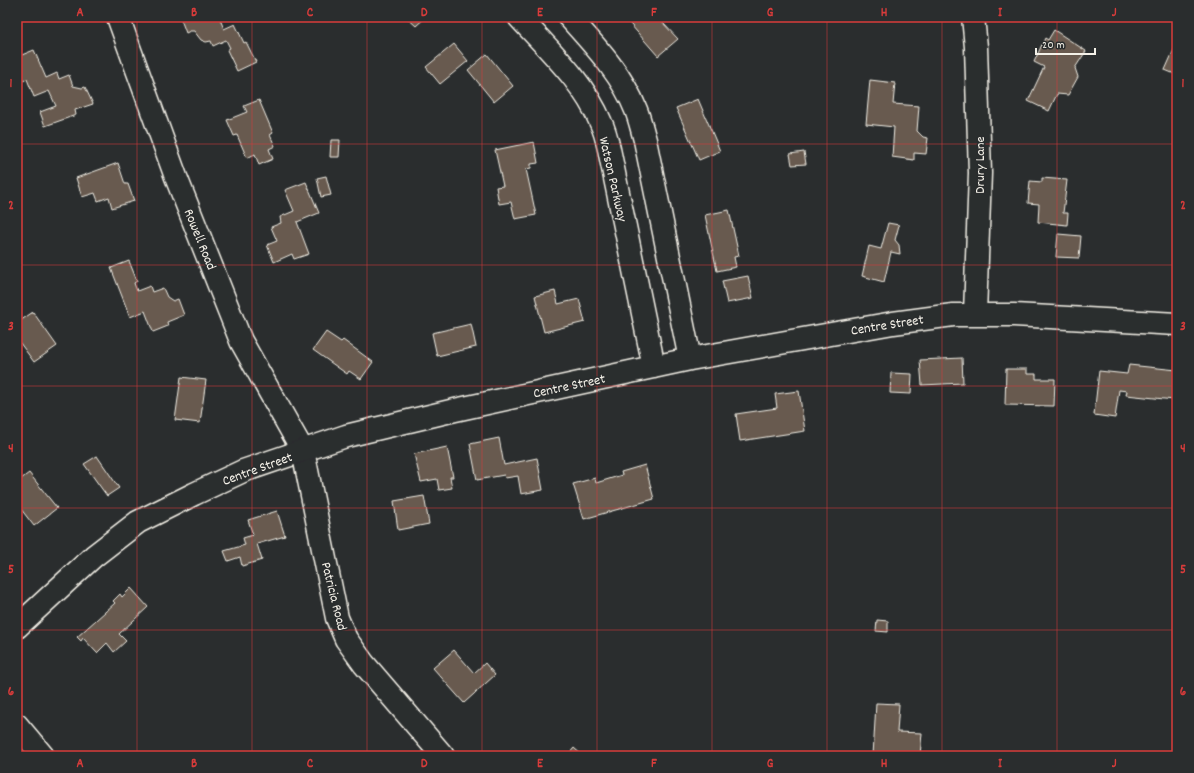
<svg xmlns="http://www.w3.org/2000/svg" width="1194" height="773" font-family="Dekko,sans-serif">
<style>
.building{fill:#685a4f;stroke:#f4f1e8}
.lines{fill:none;stroke-linecap:round;stroke-linejoin:round}
.minor-casing{stroke:#f4f1e8;stroke-width:25}
.secondary-casing{stroke:#f4f1e8;stroke-width:25}
.minor{stroke:#2a2d2e;stroke-width:22}
.secondary{stroke:#2a2d2e;stroke-width:22}
.grid{fill:none;stroke:#d93c3b;stroke-width:1;stroke-opacity:0.55}
.labels{text-anchor:middle;stroke-width:3;stroke-linejoin:round;paint-order:stroke}
.street-label{font-size:14px;fill:#f4f1e8;stroke:#2a2d2e}
.neatline{fill:none;stroke:#d93c3b;stroke-width:1.5}
.grid-label{font-size:13px;text-anchor:middle;font-weight:bold;fill:#d93c3b}
</style>
<rect width="100%" height="100%" fill="#2a2d2e"/>
<filter id="ink" filterUnits="userSpaceOnUse"><feTurbulence type="fractalNoise" baseFrequency=".025" numOctaves="2"/><feDisplacementMap in="SourceGraphic" scale="8" xChannelSelector="R" yChannelSelector="G"/><feConvolveMatrix kernelMatrix="1 2 1 2 8 2 1 2 1" color-interpolation-filters="sRGB"/></filter>
<g filter="url(#ink)">
<!-- building -->
<path class="building" d="M180,17h39l5,12 11,-5 9,19 2,-1 10,20 -19,9 -10,-21 3,-2 -4,-8 -13,6 -2,-5 -5,1 -5,-2 -7,-9h-4l-4,2z
M406,17h20l-10,9z
M624,17h40l2,2 -4,3 16,17 -20,17z
M1054,30l32,21 -11,17 3,9 -10,18 -11,-1 -8,17 -21,-10 16,-34 -10,-5 11,-24 3,2z
M1177,43v32l-12,-5z
M454,44l14,17 -28,23 -14,-17z
M34,50l12,28 11,-5 2,6 10,-4 4,11 9,2 3,-1 8,17 -18,6 1,5 -31,11 -5,-14 16,-6 -7,-15 -15,6 -7,-18 -4,2 -6,-14v-10z
M487,54l26,32 -19,16 -26,-32z
M870,80l25,3 -2,21 26,2 -2,25 6,6 5,1 -2,16 -12,-1v7l-22,-3 2,-30 -28,-3z
M698,99l22,52 -21,9 -23,-52z
M259,100l14,33 -3,2 5,11 -6,3 4,10 -14,6 -4,-11 -8,4 -10,-23 -3,1 -7,-16 20,-8 -3,-6z
M331,140h9l-1,17h-9z
M534,142l4,21 -7,1v4l-5,1 10,46 -21,4 -4,-17 -12,2 -3,-17 7,-1 -8,-36z
M804,152l2,12 -14,1 -2,-11z
M118,163l7,21h3l6,17 -22,7 -3,-11 -11,4 -3,-8 -13,4 -6,-19z
M326,176l5,19 -10,2 -4,-19z
M1042,178l25,2 -4,33h5l-1,12 -29,-3 1,-18 -11,-1 2,-22 12,1z
M1177,180v17l-5,-2z
M306,182l13,31 -22,9 12,32 -15,5 -2,-5 -18,8 -7,-17 10,-4 -6,-14 10,-4 -1,-6 14,-6 -9,-21z
M729,210l10,46 -5,1 2,10 -19,4 -12,-56z
M888,223l11,2 -4,15 4,5 1,9 -9,-2 -7,30 -22,-6 7,-30 12,3z
M1058,234l23,2 -2,22 -23,-1z
M129,261l8,20 -3,2 3,8 13,-5 2,6 11,-4 4,9 6,4 5,-2 6,16 -17,7 1,4 -15,6 -8,-21 -15,6 -19,-49z
M748,276l5,22 -26,5 -5,-22z
M555,291l3,13 21,-5 6,23 -41,10 -9,-36z
M33,312l24,34 -23,16 -17,-23v-16z
M471,324l5,23 -39,9 -5,-23z
M326,332l15,10 2,-2 30,22 -12,17 -12,-8 -2,3 -34,-24z
M962,358l1,25 -41,2 -2,-25z
M1129,365l48,5 -3,30 -48,-5 1,-4 -8,-1 -4,28 -21,-3 5,-44 28,3z
M1006,369h21v5h9v5h19l-1,27 -49,-1z
M891,373l21,1 -1,20 -21,-1z
M181,377l25,3 -6,43 -25,-3z
M799,391l6,40 -65,10 -4,-27 41,-6 -2,-14z
M499,438l5,27 33,-7 6,32 -22,4 -3,-18 -13,2 -1,-3 -27,5 -7,-36z
M447,447l6,30h-3l2,11 -13,2 -2,-11 -16,3 -7,-28z
M97,456l22,32 -12,8 -23,-32z
M645,465l9,34 -70,20 -11,-35 22,-6 1,5 26,-8 -1,-3z
M29,473l28,35 -23,18 -17,-22v-22z
M424,496l5,28 -31,6 -4,-29z
M277,511l8,25 -28,8 5,16 -20,6 -2,-9 -12,4 -4,-10 21,-6 -2,-7 10,-3 -5,-15z
M131,588l17,19 -29,27 7,7 -12,11 -7,-9 -10,10 -14,-15 -2,3 -4,-4 38,-34 -2,-2 7,-7 2,3z
M877,620l11,1v11l-12,-1z
M454,650l20,23 11,-10 10,12 -31,28 -31,-35z
M876,703l23,1 -2,28 25,1 -2,23h-47z
M574,748l9,8h-16z"/>
<g class="lines">
<defs>
<path id="minor" d="M118,17l58,160 65,164 62,110 34,167 9,21 18,25 79,92
M973,17l3,30 4,126 -5,141
M17,725l26,31"/>
<path id="secondary" d="M519,17c30,33 65,65 82,106 4,8 6,17 8,26l45,218
M569,17c25,28 53,57 67,93 4,10 6,20 9,30l45,219
M17,627l77,-71 44,-34 56,-28 49,-23 103,-35 109,-26 235,-51 203,-36 60,-8h61l163,9"/>
</defs>
<!-- minor casing -->
<use href="#minor" class="minor-casing"/>
<!-- secondary casing -->
<use href="#secondary" class="secondary-casing"/>
<!-- minor -->
<use href="#minor" class="minor"/>
<!-- secondary -->
<use href="#secondary" class="secondary"/>
</g>
</g>
<!-- grid -->
<path class="grid" d="M137,17v739M252,17v739M367,17v739M482,17v739M597,17v739M712,17v739M827,17v739M942,17v739M1057,17v739M17,144h1160M17,265h1160M17,386h1160M17,508h1160M17,630h1160"/>
<g class="labels">
<!-- street labels -->
<g class="street-label">
<text transform="translate(979 165) rotate(-90)" y="5">Drury Lane</text>
<text transform="translate(614 179) rotate(77)" y="5">Watson Parkway</text>
<text transform="translate(201 239) rotate(68)" y="5">Rowell Road</text>
<text transform="translate(887 324) rotate(-9)" y="5">Centre Street</text>
<text transform="translate(569 385) rotate(-12)" y="5">Centre Street</text>
<text transform="translate(257 468) rotate(-20)" y="5">Centre Street</text>
<text transform="translate(335 596) rotate(76)" y="5">Patricia Road</text>
</g>
</g>
<!-- margin -->
<rect width="1194" height="773" fill="none" stroke="#2a2d2e" stroke-width="44"/>
<!-- scale -->
<path d="M1036 48v6h59v-6" fill="none" stroke="#f4f1e8" stroke-width="2"/>
<text x="1042" y="48" font-size="12" fill="#f4f1e8" stroke="#2a2d2e" stroke-width="3" paint-order="stroke">20 m</text>
<rect x="22" y="22" width="1150" height="729" class="neatline"/>
<g class="grid-label">
<text x="80" y="16">A</text>
<text x="194" y="16">B</text>
<text x="310" y="16">C</text>
<text x="424" y="16">D</text>
<text x="540" y="16">E</text>
<text x="654" y="16">F</text>
<text x="770" y="16">G</text>
<text x="884" y="16">H</text>
<text x="1000" y="16">I</text>
<text x="1114" y="16">J</text>
<text x="11" y="87">1</text>
<text x="1183" y="87">1</text>
<text x="11" y="209">2</text>
<text x="1183" y="209">2</text>
<text x="11" y="330">3</text>
<text x="1183" y="330">3</text>
<text x="11" y="452">4</text>
<text x="1183" y="452">4</text>
<text x="11" y="573">5</text>
<text x="1183" y="573">5</text>
<text x="11" y="695">6</text>
<text x="1183" y="695">6</text>
<text x="80" y="767">A</text>
<text x="194" y="767">B</text>
<text x="310" y="767">C</text>
<text x="424" y="767">D</text>
<text x="540" y="767">E</text>
<text x="654" y="767">F</text>
<text x="770" y="767">G</text>
<text x="884" y="767">H</text>
<text x="1000" y="767">I</text>
<text x="1114" y="767">J</text>
</g>
</svg>
